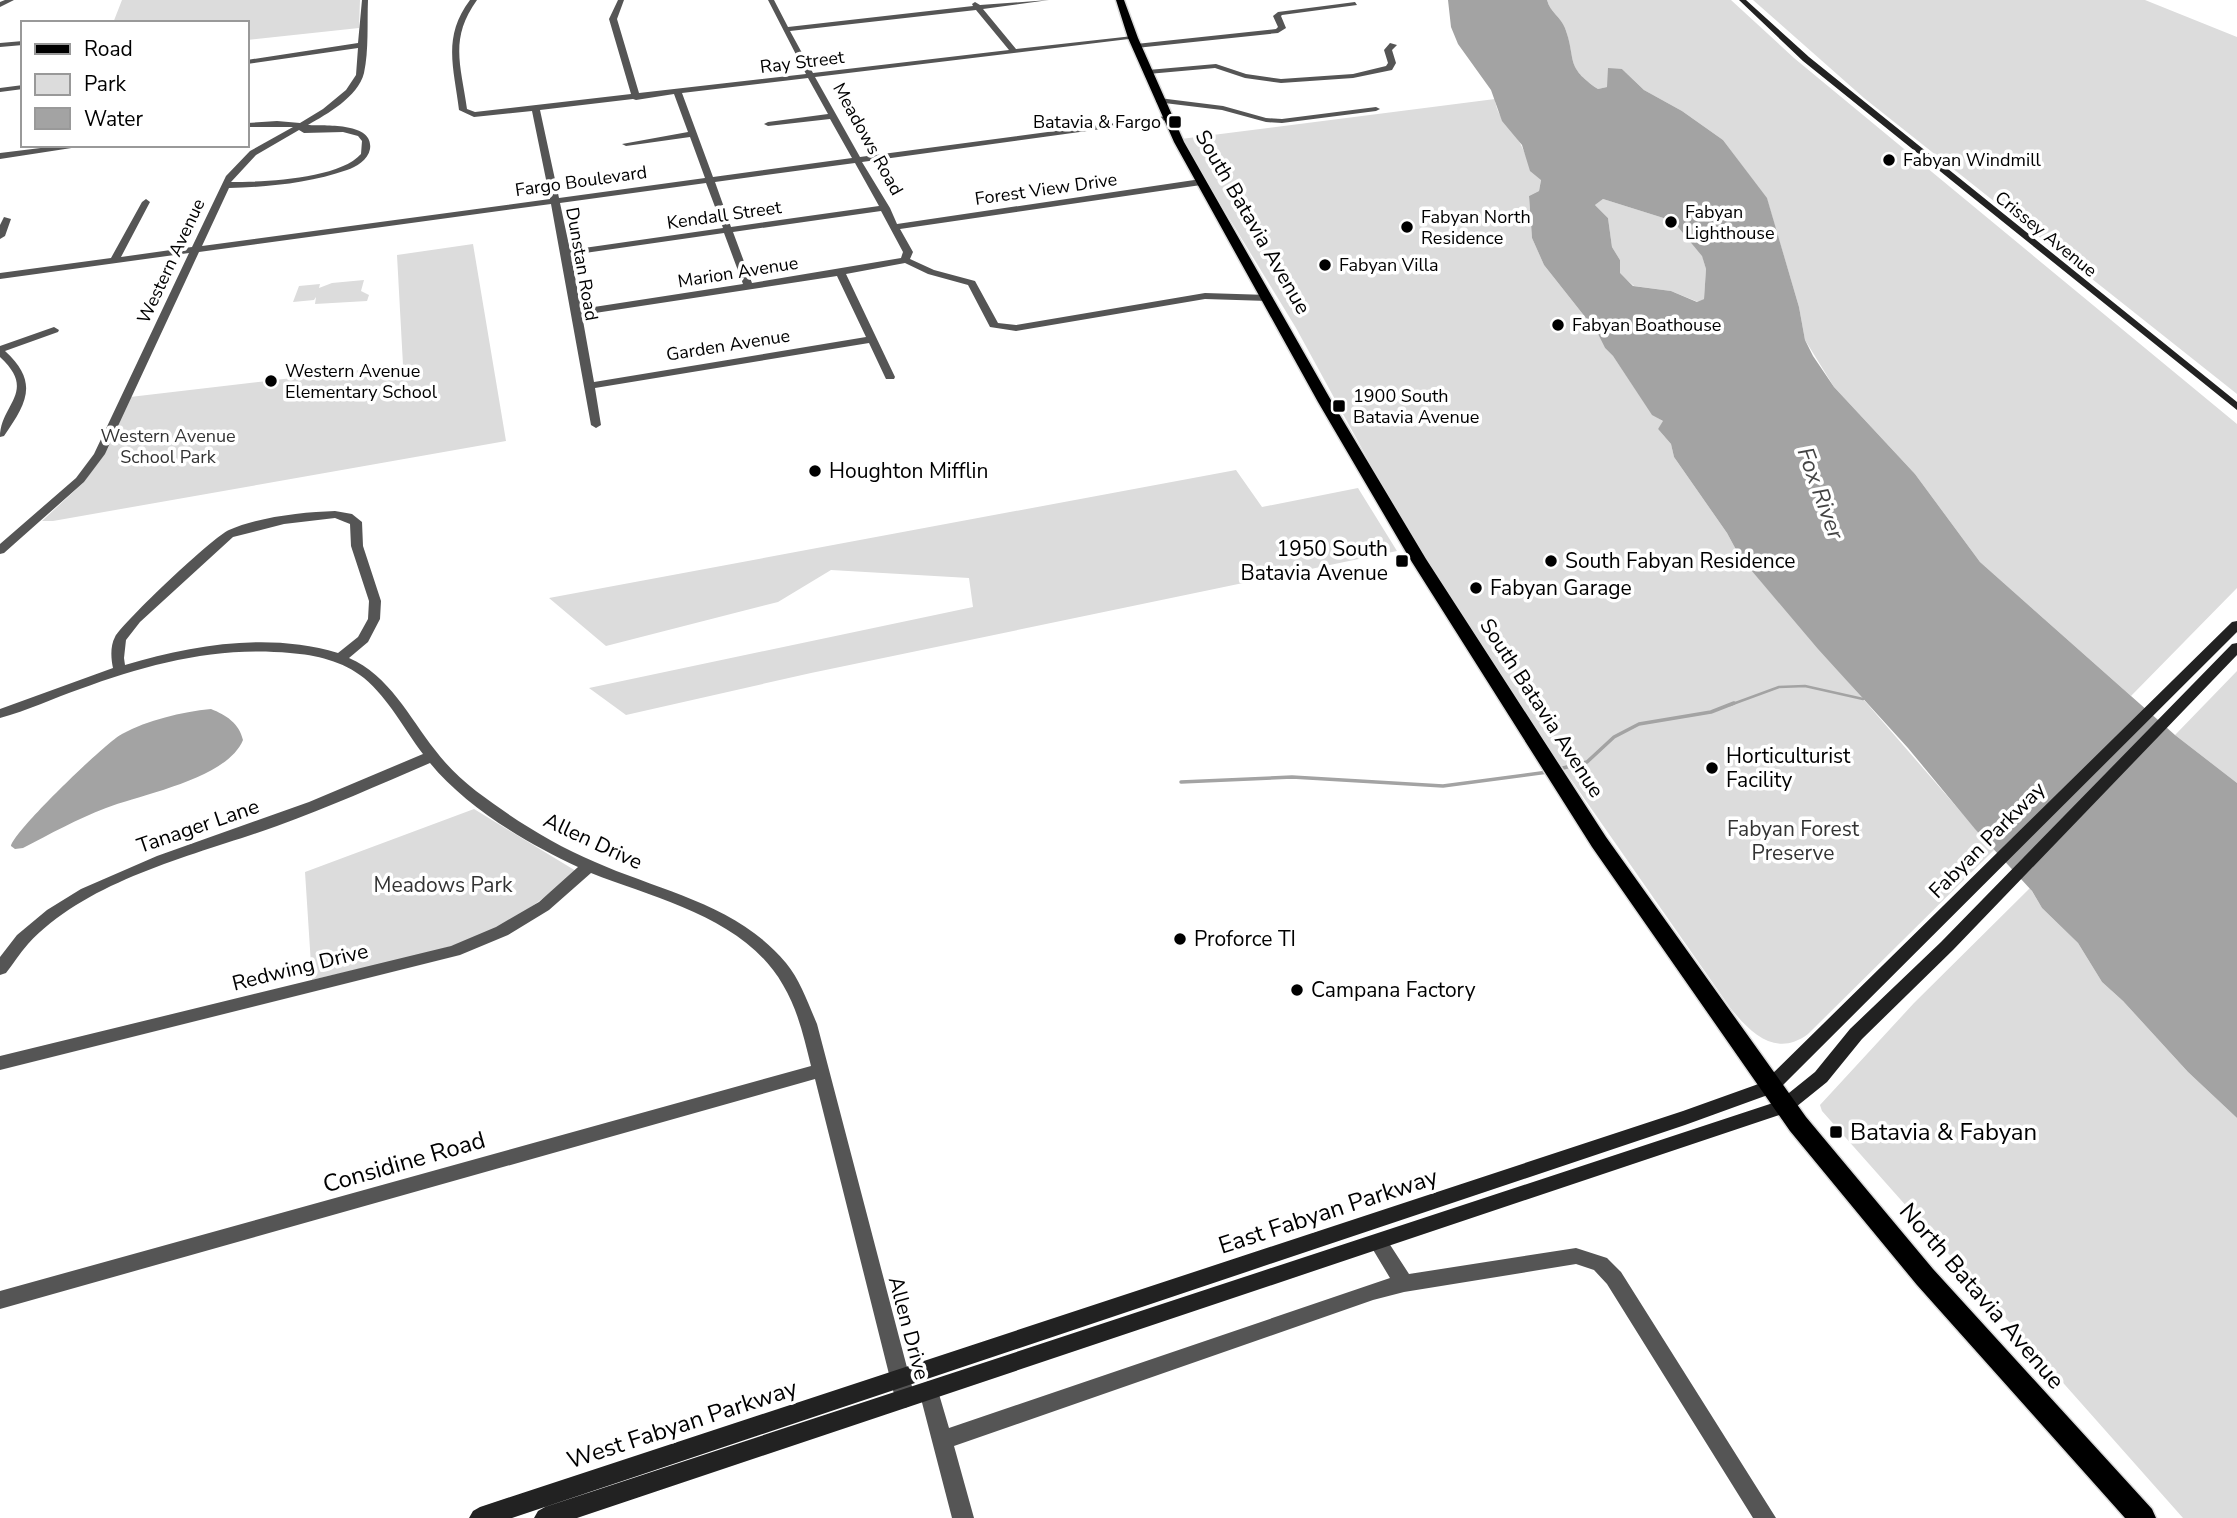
<svg xmlns="http://www.w3.org/2000/svg" width="2237" height="1518" font-family="'Nunito Sans',sans-serif">
<style>
.green{fill:#dcdcdc}
.water{fill:#a3a3a3;fill-rule:evenodd}
.lines{fill:none;stroke-linecap:round;stroke-linejoin:round}
.stream-far1{stroke:#a3a3a3;stroke-width:2.5}
.stream{stroke:#a3a3a3;stroke-width:3.5}
.primary-casing{stroke:#dbdbdb;stroke-width:3}
.minor{fill:#555;fill-rule:evenodd}
.secondary{fill:#222;fill-rule:evenodd}
.primary{fill:#000;fill-rule:evenodd}
.poi-dot{fill:#000;stroke:#fff;stroke-width:2.5}
.labels{text-anchor:middle;stroke-width:7;stroke-linejoin:round;paint-order:stroke}
.far-street-label{font-size:18px;fill:#000;stroke:#fff}
.far-poi-label{font-size:18px;fill:#000;stroke:#fff;text-anchor:start}
.far-park-label{font-size:18px;fill:#333;stroke:#fff}
.street-label{font-size:21px;fill:#000;stroke:#fff}
.poi-label{font-size:21px;fill:#000;stroke:#fff;text-anchor:start}
.park-label{font-size:21px;fill:#333;stroke:#fff}
.water-label{font-size:23px;font-style:italic;fill:#444;stroke:#fff}
.near-poi-label{font-size:24px;fill:#000;stroke:#fff;text-anchor:start}
.near-street-label{font-size:24px;fill:#000;stroke:#fff}
</style>
<rect width="100%" height="100%" fill="#fff"/>
<!-- green -->
<path class="green" d="M122,0h238l-1,28 -112,12v-17h-134z
M1547,0h184l63,58 443,366v164l-106,108 -151,-134 -65,-88 -81,-87 -29,-47 -6,-33 -32,-108 -44,-59 -41,-29 -38,-21 -22,-21 -15,18 -9,2c-34,-23 -21,-28 -33,-61 -4,-11 -15,-16 -18,-28z
M1753,0h392l92,37v357l-373,-296z
M1495,99c2,22 19,29 27,48 7,14 6,22 19,32l-2,12 -10,5 3,42 12,27 53,67 8,16 8,8 39,58 12,8 -6,7 13,15 3,13 53,76 13,24 254,293 -186,184c-32,24 -57,-1 -77,-25l-205,-294 -107,-162 -123,-225 -115,-189z
M1603,199l70,22 29,34 4,14 -2,30 -6,3 -27,-11 -37,-5 -14,-12v-14l-8,-13 -4,-29 -13,-13z
M473,244l33,197 -453,80h-11l42,-39 24,-34 22,-51 273,-32 -6,-110z
M364,280l-3,11 8,4 -2,6 -52,3 1,-7 -2,3 -21,2 6,-16 21,-2 -1,4 13,-5z
M1236,470l26,37 96,-19 39,63 -586,122 -185,42 -37,-27 384,-81 -4,-29 -138,-8 -53,32 -172,44 -57,-48z
M2237,671v112l-62,-48z
M474,809l102,62c-33,30 -70,56 -113,71 -45,16 -103,26 -151,38l-7,-108z
M2030,888l12,20 36,35 24,39 21,19 65,71 49,46v400h-54l-361,-407 -2,-6 94,-102z"/>
<!-- water -->
<path class="water" d="M1448,0h99c3,12 14,17 18,28 12,32 -1,38 33,61l9,-2 1,-19 14,1 22,21 38,21 41,29 44,58 32,109 6,33 8,16 21,31 81,87 65,88 195,173 62,48v335l-49,-46 -65,-71 -21,-19 -24,-39 -36,-35 -10,-17 -57,-62 -67,-81 -90,-99 -78,-92 -13,-24 -53,-76 -3,-13 -13,-15 5,-8 -11,-6 -39,-59 -8,-8 -8,-16 -53,-67 -12,-27 -3,-42 10,-5 2,-11 -11,-9 -8,-26 -20,-24 -11,-31 -33,-46 -7,-17zM1603,199l70,22 29,35 4,13 -2,30 -7,3 -26,-11 -38,-5 -13,-13v-13l-8,-13 -4,-29 -13,-13z
M211,709c15,6 28,14 32,31 -16,39 -101,54 -137,68 -29,11 -56,26 -83,40l-8,1 -4,-3c3,-15 94,-103 111,-112 26,-14 59,-22 89,-25z"/>
<g class="lines">
<!-- stream-far1 -->
<path class="stream-far1" d="M1730,705l49,-18 26,-1 58,13"/>
<!-- stream -->
<path class="stream" d="M1559,769l28,-7 27,-25 25,-13 72,-12 23,-9
M1181,782l111,-5 151,9 105,-14"/>
<defs>
<path id="primary" d="M1116,0h8l14,38 46,104 148,260 94,157 180,278 200,280 127,152 219,240 4,9h-31l-208,-233 -127,-154 -198,-284 -182,-288 -92,-157 -144,-260 -46,-104z"/>
</defs>
<!-- primary casing -->
<use href="#primary" class="primary-casing"/>
<!-- minor -->
<path class="minor" d="M5,0h9l-14,7v-5z
M362,0h6c-1,23 1,50 -4,73 -6,24 -37,41 -56,52 17,1 66,-3 62,24 -2,11 -14,18 -23,21 -37,13 -79,17 -118,18l-27,58 348,-47 -18,-88 -58,6 -15,-7c-5,-42 -17,-73 11,-110h7c-28,39 -16,65 -10,109l8,3 156,-18 -22,-75 9,-19h6l-7,19 22,74 167,-19 -38,-74h6l14,27 185,-21 -1,-2 3,-2 5,3 69,-5 -66,9 33,40 117,-13 4,2 -322,39 45,80 307,-41 4,2 -4,2 -305,42 28,46 7,16 304,-45 4,3 -4,3 -301,44 13,23 -3,7 24,11 41,11 23,42 18,2 189,-32 63,2 5,3 -5,3 -63,-2 -189,32 -26,-4 -22,-42 -40,-11 -23,-11 -59,11 49,103 -1,2h-8l-1,-2 -16,-34 -274,45 6,37 -5,3 -5,-3 -40,-221 -352,48 -94,202 -21,28 -80,71 -4,1v-10l76,-66 18,-24 95,-201 -189,26v-6l111,-15 31,-56 4,-3 4,3 -29,55 71,-10 34,-71 24,-25 43,-24h-46v-4l30,-2 23,2 23,-14 23,-19 10,-15 2,-27 -111,16v-4l111,-17zM976,10l33,40 -196,23 -23,-42zM808,78l20,36 -60,8 -4,2 4,2 62,-7 22,39 -139,19 -31,-84zM674,94l14,38 -66,12 4,2 64,-9 15,41 -146,20 -19,-88 93,-11 3,1zM299,130l5,3 39,-1 15,4 4,5 -1,13c-22,25 -97,28 -130,28l25,-27zM855,163l24,43 -148,21 -16,-45zM706,183l17,45 -153,22 -10,-47zM881,211l22,41 -2,6 -149,25 -19,-51zM724,233l19,51 -162,25 -10,-54zM837,276l29,61 -272,45 -12,-67z
M1355,2l2,3 -75,10 -1,1 5,12 -8,5 -142,15 -4,-2 4,-2 140,-15 2,-2 -5,-11 5,-4z
M23,41v4l-23,2v-4z
M1390,43l7,2 -5,5 4,13 -4,7 -39,8 -72,5 -36,-5 -30,-10 -67,6 -4,-2 4,-2 68,-6 30,10 35,5 72,-5 33,-8 2,-3 -4,-13z
M23,85v4l-23,3v-4z
M1159,98l64,8 43,12 16,1 94,-12 4,2 -4,2 -94,12 -16,-1 -44,-12 -66,-8v-4z
M65,145h26l-91,14v-6z
M4,217l7,2 -6,17 -5,3v-14z
M54,327l5,3 -1,2 -53,19c34,31 22,52 -1,85l-4,1c0,-33 38,-45 0,-80v-11z
M335,511l17,3 10,8 1,24 18,55 -1,18 -12,23 -19,16c40,17 60,59 86,92 11,15 26,29 41,41 37,28 77,53 119,71 65,29 142,42 191,101 14,17 22,40 31,61l98,374 -3,7 -7,3 -7,-3 -3,-7 -80,-319 -815,230v-18l811,-225c-7,-28 -13,-56 -28,-81 -38,-67 -126,-86 -192,-112l-42,37 -41,25 -48,20 -460,115v-14l451,-110 45,-19 43,-25 39,-35c-52,-24 -112,-60 -148,-104 -51,22 -101,44 -153,63 -81,29 -189,53 -249,118 -8,9 -15,20 -22,29l-6,2v-18l17,-22 30,-25 34,-21 76,-33 152,-54 114,-48c-19,-25 -34,-55 -59,-76 -21,-17 -48,-23 -74,-25 -73,-7 -142,11 -210,36 -26,9 -53,22 -80,29v-9l113,-41c-2,-9 -3,-22 2,-31 9,-16 99,-101 114,-107 29,-13 74,-18 106,-19zM335,518l15,6 1,22 18,55 -1,18 -10,18 -20,16c-70,-21 -145,-8 -213,12l-1,-7 2,-18 14,-18 93,-85 51,-13z
M1378,1235l7,2 24,37 167,-26 31,10 14,14 155,246h-23l-146,-234 -13,-14 -18,-6 -172,28 -31,8 -419,146 20,72h-22l-33,-127 3,-7 7,-3 7,3 13,44 441,-150 -21,-35 2,-6z"/>
<!-- secondary -->
<path class="secondary" d="M1739,0h7l63,57 428,345v8l-434,-349z
M2237,621v11l-461,460 -91,33 -1173,393h-43l4,-7 7,-4 1203,-396 81,-29 468,-460z
M2237,643v12l-284,295 -91,89 -35,43 -36,29 -1214,407h-43l4,-7 7,-4 1234,-406 36,-29 35,-43 91,-87 291,-298z"/>
<!-- primary -->
<use href="#primary" class="primary"/>
</g>
<!-- markers -->
<g class="poi-dot">
<rect x="1168" y="115" width="14" height="14" rx="3.5"/>
<circle cx="1889" cy="160" r="7"/>
<circle cx="1671" cy="222" r="7"/>
<circle cx="1407" cy="227" r="7"/>
<circle cx="1325" cy="265" r="7"/>
<circle cx="1558" cy="325" r="7"/>
<circle cx="271" cy="381" r="7"/>
<rect x="1332" y="399" width="14" height="14" rx="3.5"/>
<circle cx="815" cy="471" r="7"/>
<rect x="1395" y="554" width="14" height="14" rx="3.5"/>
<circle cx="1551" cy="561" r="7"/>
<circle cx="1476" cy="588" r="7"/>
<circle cx="1712" cy="768" r="7"/>
<circle cx="1180" cy="939" r="7"/>
<circle cx="1297" cy="990" r="7"/>
<rect x="1829" y="1125" width="14" height="14" rx="3.5"/>
</g>
<g class="labels">
<!-- far-street labels -->
<g class="far-street-label">
<text transform="translate(802 62) rotate(-7)" y="6">Ray Street</text>
<text transform="translate(868 139) rotate(61)" y="6">Meadows Road</text>
<text transform="translate(581 181) rotate(-8)" y="6">Fargo Boulevard</text>
<text transform="translate(1046 189) rotate(-8)" y="6">Forest View Drive</text>
<text transform="translate(724 215) rotate(-8)" y="6">Kendall Street</text>
<text transform="translate(2046 234) rotate(39)" y="6">Crissey Avenue</text>
<text transform="translate(171 261) rotate(-65)" y="6">Western Avenue</text>
<text transform="translate(582 264) rotate(80)" y="6">Dunstan Road</text>
<text transform="translate(738 272) rotate(-9)" y="6">Marion Avenue</text>
<text transform="translate(728 345) rotate(-9)" y="6">Garden Avenue</text>
</g>
<!-- far-poi labels -->
<g class="far-poi-label">
<text x="1161" y="128" text-anchor="end">Batavia &amp; Fargo</text>
<text x="1903" y="166">Fabyan Windmill</text>
<text x="1685" y="218">Fabyan<tspan x="1685" dy="21">Lighthouse</tspan></text>
<text x="1421" y="223">Fabyan North<tspan x="1421" dy="21">Residence</tspan></text>
<text x="1339" y="271">Fabyan Villa</text>
<text x="1572" y="331">Fabyan Boathouse</text>
<text x="285" y="377">Western Avenue<tspan x="285" dy="21">Elementary School</tspan></text>
<text x="1353" y="402">1900 South<tspan x="1353" dy="21">Batavia Avenue</tspan></text>
</g>
<!-- far-park labels -->
<g class="far-park-label">
<text x="168" y="442">Western Avenue<tspan x="168" dy="21">School Park</tspan></text>
</g>
<!-- street labels -->
<g class="street-label">
<text transform="translate(1253 222) rotate(60)" y="7">South Batavia Avenue</text>
<text transform="translate(1542 708) rotate(57)" y="7">South Batavia Avenue</text>
<text transform="translate(198 826) rotate(-19)" y="7">Tanager Lane</text>
<text transform="translate(1987 840) rotate(-45)" y="7">Fabyan Parkway</text>
<text transform="translate(593 841) rotate(25)" y="7">Allen Drive</text>
<text transform="translate(300 967) rotate(-14)" y="7">Redwing Drive</text>
<text transform="translate(909 1328) rotate(75)" y="7">Allen Drive</text>
</g>
<!-- poi labels -->
<g class="poi-label">
<text x="829" y="478">Houghton Mifflin</text>
<text x="1388" y="556" text-anchor="end">1950 South<tspan x="1388" dy="24">Batavia Avenue</tspan></text>
<text x="1565" y="568">South Fabyan Residence</text>
<text x="1490" y="595">Fabyan Garage</text>
<text x="1726" y="763">Horticulturist<tspan x="1726" dy="24">Facility</tspan></text>
<text x="1194" y="946">Proforce TI</text>
<text x="1311" y="997">Campana Factory</text>
</g>
<!-- park labels -->
<g class="park-label">
<text x="1793" y="836">Fabyan Forest<tspan x="1793" dy="24">Preserve</tspan></text>
<text x="443" y="892">Meadows Park</text>
</g>
<!-- water labels -->
<g class="water-label">
<text transform="translate(1821 493) rotate(70)" y="8">Fox River</text>
</g>
<!-- near-poi labels -->
<g class="near-poi-label">
<text x="1850" y="1140">Batavia &amp; Fabyan</text>
</g>
<!-- near-street labels -->
<g class="near-street-label">
<text transform="translate(404 1162) rotate(-16)" y="8">Considine Road</text>
<text transform="translate(1328 1211) rotate(-18)" y="8">East Fabyan Parkway</text>
<text transform="translate(1982 1296) rotate(49)" y="8">North Batavia Avenue</text>
<text transform="translate(682 1424) rotate(-18)" y="8">West Fabyan Parkway</text>
</g>
</g>
<!-- legend -->
<rect x="21" y="21" width="228" height="126" fill="#ffffff" stroke="#999999" stroke-width="2"/>
<rect x="35" y="44" width="35" height="10" fill="#000000" stroke="#999999" stroke-width="2"/>
<text x="84" y="56" font-size="21" fill="#000000">Road</text>
<rect x="35" y="74" width="35" height="21" fill="#dcdcdc" stroke="#999999" stroke-width="2"/>
<text x="84" y="91" font-size="21" fill="#000000">Park</text>
<rect x="35" y="108" width="35" height="21" fill="#a3a3a3" stroke="#999999" stroke-width="2"/>
<text x="84" y="126" font-size="21" fill="#000000">Water</text>
</svg>
